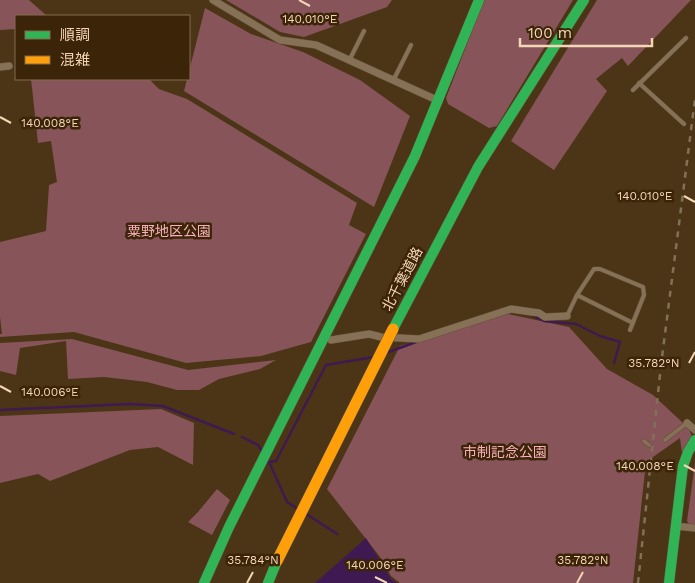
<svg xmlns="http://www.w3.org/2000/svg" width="695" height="583" font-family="'Work Sans','Noto Sans JP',sans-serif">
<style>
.green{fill:#865459}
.water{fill:#3f1a52}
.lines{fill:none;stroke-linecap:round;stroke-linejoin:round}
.stream{stroke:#3f1a52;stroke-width:2.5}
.lane-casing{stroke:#624f38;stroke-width:5}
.street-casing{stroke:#624f38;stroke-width:8}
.fast-casing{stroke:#624f38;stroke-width:11}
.lane{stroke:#867157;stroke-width:4}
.street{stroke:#867157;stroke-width:7}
.fast{stroke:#30b455;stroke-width:10}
.rail{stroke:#837059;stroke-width:2.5;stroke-dasharray:6 6;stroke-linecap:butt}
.slow-bridge-casing{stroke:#624f38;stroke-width:12;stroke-linecap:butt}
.slow-bridge{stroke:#ff9f0a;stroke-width:11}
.ticks{fill:none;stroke:#f4d6b6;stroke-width:2}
.labels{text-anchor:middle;stroke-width:5;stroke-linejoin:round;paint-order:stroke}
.park-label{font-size:14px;fill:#fab1bd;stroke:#3b2408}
.street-label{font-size:14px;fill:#f4d6b6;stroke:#3b2408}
.ticks-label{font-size:12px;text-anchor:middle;fill:#f4d6b6;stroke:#3b2408;stroke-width:5;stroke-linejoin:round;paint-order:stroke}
</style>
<rect width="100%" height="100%" fill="#4b3516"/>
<!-- green -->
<path class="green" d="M0,0h29l18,16h-31v13l-16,1z
M226,0h166l-5,7 -83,30 -24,-5z
M484,0h89l-76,126 -8,2 -41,-24 -2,-6z
M597,0h94l-63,66 -6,-8 -26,21 11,12 -53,79 -43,-29z
M205,8l46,26 52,18 57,28 50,36 -36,91 -190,-116z
M31,79h118l10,10 28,10 170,104 -8,22 17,9 -55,108 -50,14 -75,7 -112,-31 -74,5v-3h2l-2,-17v-75l46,-11 3,-46 8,-3 -6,-41 -13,2z
M508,314l61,13 38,42 46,26 29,27 8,9 2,6 -10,16 -2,-15 -34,24 -13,121h-233l-9,-7 -11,-19 -53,-68 73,-143z
M72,339l116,31 88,-10 -16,9 -41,10 -20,11h-22l-30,-8 -43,-5 -36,2 -2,-38 -46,7 -4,27 -16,-4v-28z
M161,409l33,14 -1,42 -35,-18 -28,3 -80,31 -12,-7 -38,9v-67z
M695,463v61h-6l-2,-3z
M217,489l13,11 -18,35 -24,-13 10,-10z"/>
<!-- water -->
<path class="water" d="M366,538l25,41 6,4h-82z"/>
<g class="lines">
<!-- stream -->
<path class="stream" d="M532,315l12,6 32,3 24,12 20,6 -6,21
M386,353l30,-11
M0,410l129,-6 34,2 71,28
M242,437l16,8 4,6
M268,462l8,-1 50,-96 48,-8
M269,462l18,40 11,7
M305,513l32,21"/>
<defs>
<path id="lane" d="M349,61l15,-30
M393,81l18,-36
M639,83l45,41
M633,90l53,-52
M577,295l56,28
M567,316l10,-21 17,-26h6l43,18 1,8 -14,35
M665,440l22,-17
M644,441l5,4"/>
<path id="street" d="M213,0l67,40 36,5 123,56
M0,67l9,-1
M331,340l38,-6 12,3 38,2 92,-30 28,4 6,4 22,-1
M687,423l8,7
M675,526l20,2"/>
<path id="fast" d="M393,329l85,-162 106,-167
M204,583l25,-56 186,-371 64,-156
M268,583l9,-22
M669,583l14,-117 5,-14 7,-12"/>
</defs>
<!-- lane casing -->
<use href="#lane" class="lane-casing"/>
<!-- street casing -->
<use href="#street" class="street-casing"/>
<!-- fast casing -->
<use href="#fast" class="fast-casing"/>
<!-- lane -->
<use href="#lane" class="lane"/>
<!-- street -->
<use href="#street" class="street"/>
<!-- fast -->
<use href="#fast" class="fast"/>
<!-- rail -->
<path class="rail" d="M638,583l23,-218 34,-266"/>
<defs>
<path id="slow-bridge" d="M277,561l116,-232"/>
</defs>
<!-- slow-bridge casing -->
<use href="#slow-bridge" class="slow-bridge-casing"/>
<!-- slow-bridge -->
<use href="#slow-bridge" class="slow-bridge"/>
</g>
<!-- ticks -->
<path class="ticks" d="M299,0l11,6M0,117l11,6M684,196l11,6M689,363l6,-11M0,386l11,6M684,465l11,6M375,577l12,6M247,583l6,-11M577,583l6,-11"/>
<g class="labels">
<!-- park labels -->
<g class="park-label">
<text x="169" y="236">粟野地区公園</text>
<text x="505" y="457">市制記念公園</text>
</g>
<!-- street labels -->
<g class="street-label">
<text transform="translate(402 279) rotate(-62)" y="5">北千葉道路</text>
</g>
</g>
<g class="ticks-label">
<text x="310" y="23">140.010°E</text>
<text x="50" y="127">140.008°E</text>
<text x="645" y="200">140.010°E</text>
<text x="654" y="367">35.782°N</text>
<text x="50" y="396">140.006°E</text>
<text x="645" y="470">140.008°E</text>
<text x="253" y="564">35.784°N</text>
<text x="583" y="564">35.782°N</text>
<text x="375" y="569">140.006°E</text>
</g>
<!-- legend -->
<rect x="15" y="15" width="175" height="65" fill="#3b2408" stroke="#856b4e"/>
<rect x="25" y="31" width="25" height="8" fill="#30b455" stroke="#856b4e"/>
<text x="60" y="40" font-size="15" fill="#f4d6b6">順調</text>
<rect x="25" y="56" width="25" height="8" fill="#ff9f0a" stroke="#856b4e"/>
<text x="60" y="65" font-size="15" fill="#f4d6b6">混雑</text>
<!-- scale -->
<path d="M520 38v8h132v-8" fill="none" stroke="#f4d6b6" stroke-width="2.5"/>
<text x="528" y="38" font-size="15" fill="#f4d6b6" stroke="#3b2408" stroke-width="4" paint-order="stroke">100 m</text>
</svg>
